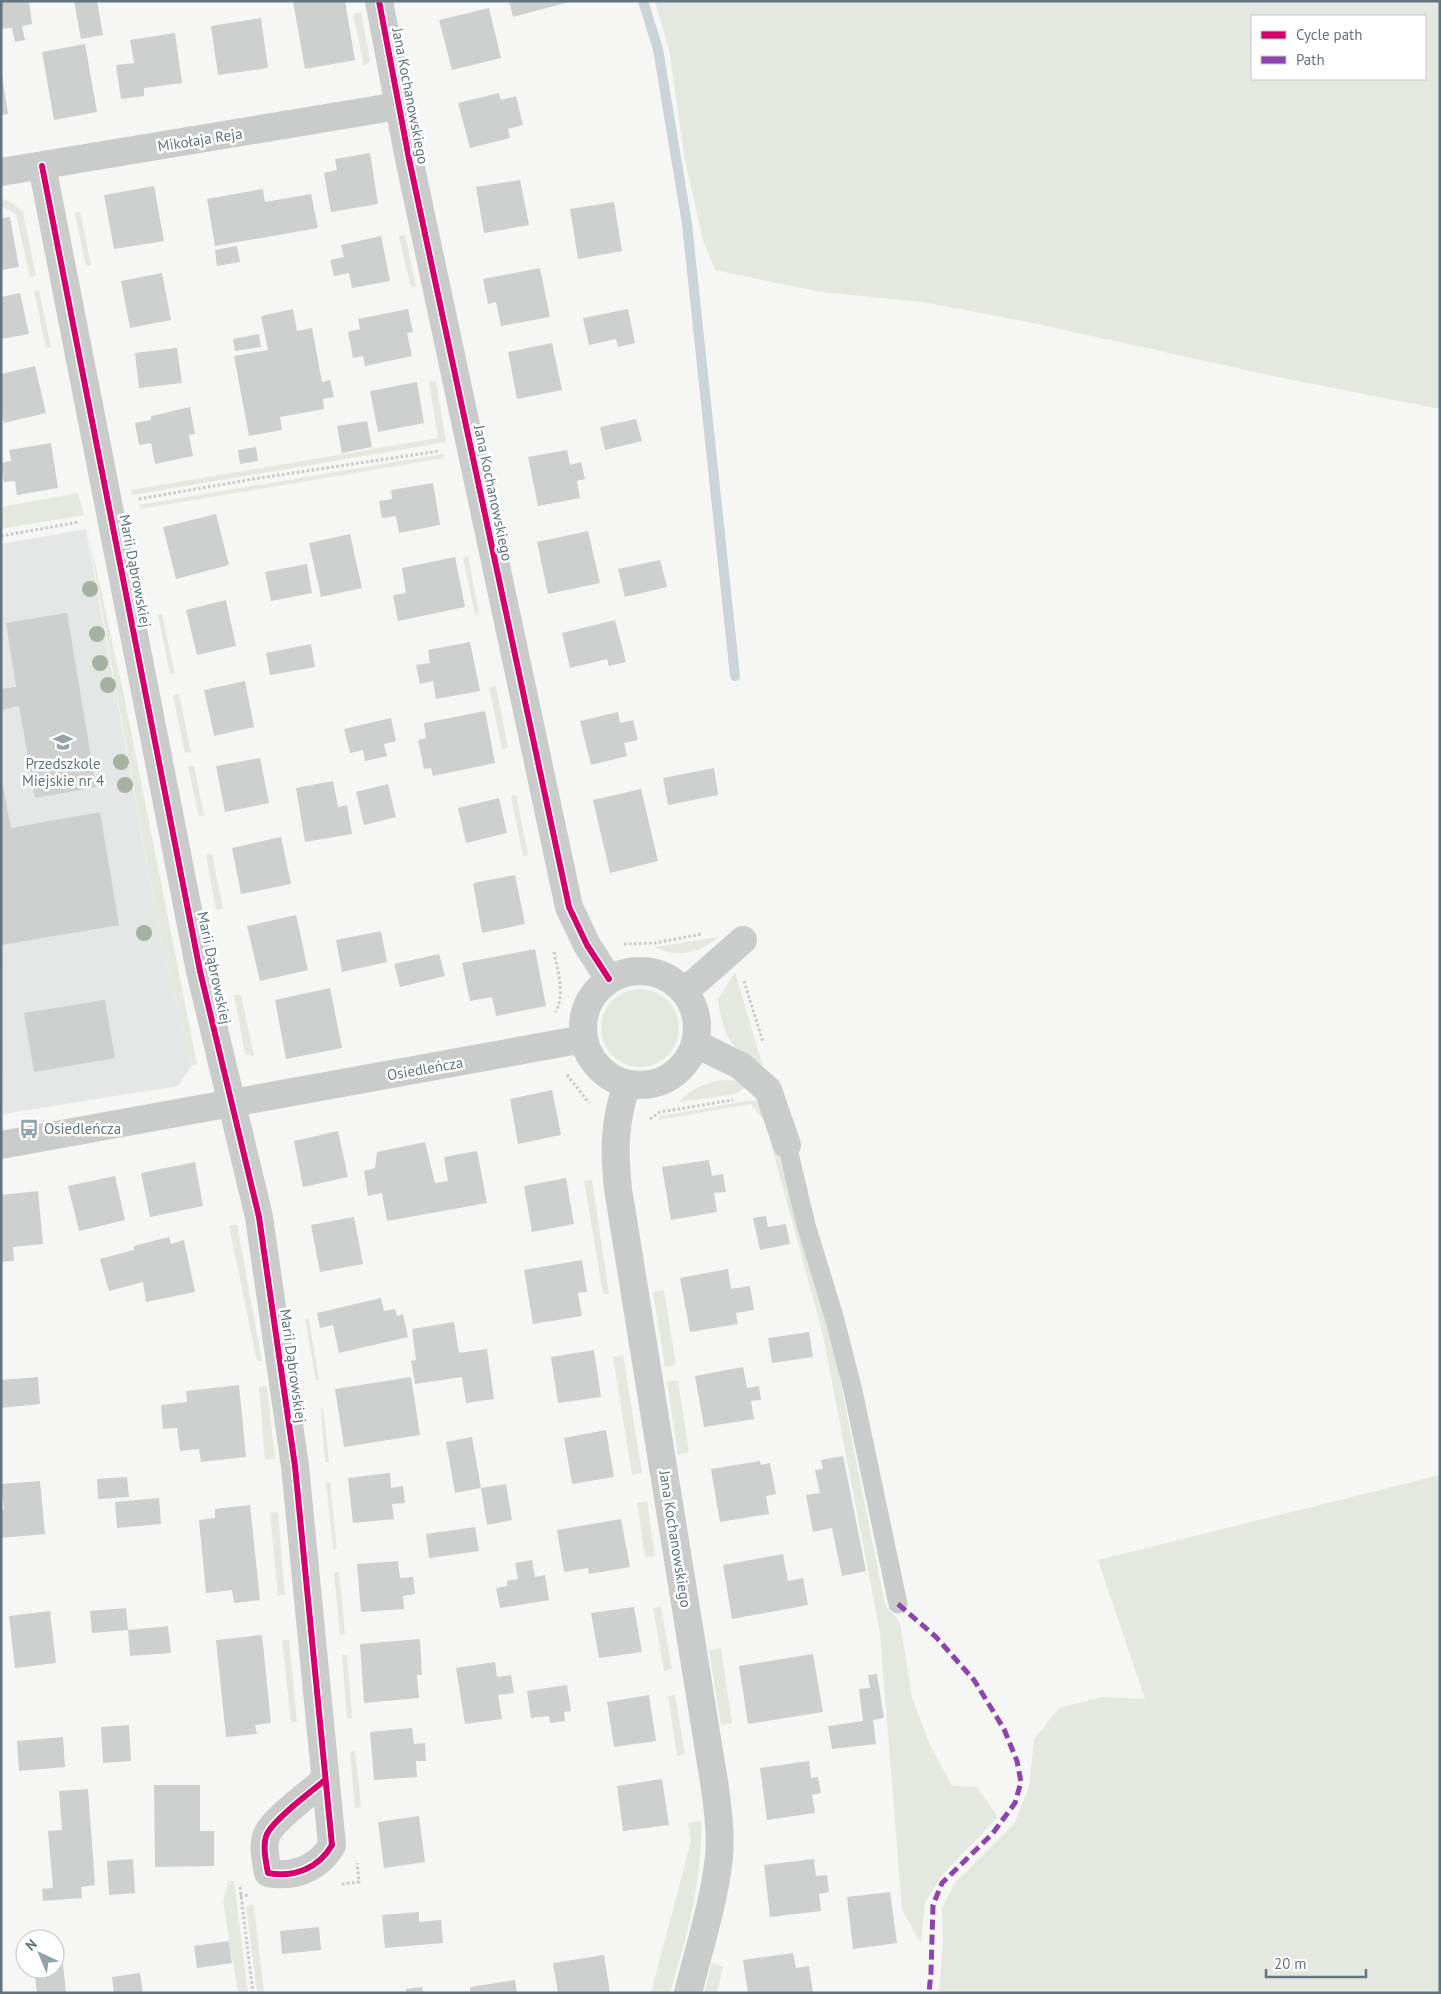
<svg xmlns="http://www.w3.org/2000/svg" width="1441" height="1994" font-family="'PT Sans',sans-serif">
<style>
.built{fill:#e5e7e6}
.green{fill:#e5e8e1;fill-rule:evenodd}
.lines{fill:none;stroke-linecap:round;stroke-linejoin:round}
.stream{stroke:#cbd5d7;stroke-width:10}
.building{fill:#ced0d0}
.path{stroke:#c7c9ca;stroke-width:3;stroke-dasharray:2.5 2.5;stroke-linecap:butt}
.lane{stroke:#cacccc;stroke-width:19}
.street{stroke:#cacccc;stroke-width:28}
.quiet{stroke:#8e44ad;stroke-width:5;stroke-dasharray:10 5;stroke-linecap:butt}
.cycleway-casing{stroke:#fff;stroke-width:9}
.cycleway{stroke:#d6006c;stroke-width:6}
.tree{fill:#a7b1a2}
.labels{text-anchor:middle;stroke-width:5;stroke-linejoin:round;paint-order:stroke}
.street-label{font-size:15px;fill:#607580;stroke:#fff}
.poi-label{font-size:15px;fill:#607580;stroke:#fff}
</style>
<rect width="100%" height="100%" fill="#f6f6f4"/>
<!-- built -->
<path class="built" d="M86,529l75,412 31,124 -14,21 -175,28 -2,-570z"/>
<!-- green -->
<path class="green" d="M655,1h785v408l-162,-32 -254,-56 -102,-19 -101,-10 -106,-22 -12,-30 -18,-80 -16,-110zM1252,16h173v63h-173z
M361,12l9,49 -6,5 -11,-52z
M1,198l11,5 11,9 13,64 -6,1 -14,-63 -15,-8z
M80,212l11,53 -5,1 -11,-53z
M405,235l11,51 -5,2 -12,-52z
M39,290l12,57 -5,1 -12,-57z
M436,381l10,61 -314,53 -1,-5 307,-52 -9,-56z
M443,454l1,4 -304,51 -1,-4z
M78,493l6,22 -83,14v-22z
M87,527l37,169 73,368 -5,1 -31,-124z
M468,556l11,58 -4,1 -12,-58z
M162,614l13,60h-5l-12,-59z
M496,686l12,62 -6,1 -13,-62z
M179,694l12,58 -6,1 -12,-58z
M194,766l10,49 -5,2 -11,-50z
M516,795l12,60 -5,1 -12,-60z
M212,854l11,55 -7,1 -10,-55z
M718,937c-18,16 -41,22 -63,10z
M735,972l30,102c-32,-29 -41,-30 -47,-75z
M601 1028a39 39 0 1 1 78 0a39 39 0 1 1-78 0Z
M234,995h7l13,61 -9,-2z
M724,1080l17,1 7,4 -12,9 -57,8c12,-14 27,-20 45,-22z
M752,1100l9,3 26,79 12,53 32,100 54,270 15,17 12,75 17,46 23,43 25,1 21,30 -55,57 -18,28 -4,41 -19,-33 -22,-277 -57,-298 -58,-213 -14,-18 -94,16 4,-4z
M592,1180l17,114h-6l-19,-113z
M237,1224l25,137h-5l-28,-135z
M664,1290l12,75 -11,2 -12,-75z
M305,1319h4l10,61h-3z
M623,1355l19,118 -10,2 -19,-118z
M678,1380l11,72 -11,3 -11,-73z
M267,1386l8,73h-10l-6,-72z
M323,1408l6,54h-4l-4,-53z
M1440,1475v518h-501l4,-50 -1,-35 13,-25 59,-59 15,-37 5,-48 25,-31 43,-11 43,2 -47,-139z
M326,1482h4l7,67 -4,1z
M647,1501l8,55 -10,2 -8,-55z
M278,1512l7,83 -7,1 -8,-83z
M339,1572l6,62 -5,1 -6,-62z
M661,1607l11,62 -8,2 -11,-63z
M282,1640h7l8,82h-6z
M721,1648l11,75 -11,2 -12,-75z
M342,1655h5l5,63 -5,1z
M675,1695l10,59 -8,2 -9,-60z
M355,1751l6,56 -6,1 -5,-56z
M701,1821c2,59 -14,115 -31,172h-19l40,-152 -3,-18z
M228,1881h6l14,112h-10l-15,-92z
M254,1905l10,88h-7l-11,-87z
M712,1962l11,5 -6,26h-13z"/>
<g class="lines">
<!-- stream -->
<path class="stream" d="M643,1l15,48 29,175 48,452"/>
</g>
<!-- building -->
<path class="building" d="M1,1h28l3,23 -10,2 3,14 -10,2 -3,-14 -11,1z
M74,1h23l6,34 -22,4z
M293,1h52l10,59 -50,9z
M509,1h60v1l-56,15z
M489,8l12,50 -49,12 -13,-50z
M261,18l7,50 -50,7 -7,-49z
M175,33l7,50 -38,5v8l-23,3 -5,-34 18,-2 -4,-23z
M85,44l12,68 -43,8 -12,-68z
M1,68l7,46 -7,1z
M499,93l2,7 15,-4 7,29 -15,4 2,9 -40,10 -12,-45z
M370,153l8,51 -47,8 -7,-39 13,-3 -2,-11z
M520,180l9,45 -45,8 -8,-46z
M154,186l10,55 -50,8 -10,-54z
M263,189l2,13 46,-8 7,34 -103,18 -8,-47z
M614,202l8,49 -44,8 -8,-50z
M10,217l9,50 -18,3v-52z
M381,236l9,45 -38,7 -3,-15 -15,3 -4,-16 14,-3 -3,-12z
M237,246l3,16 -23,4 -2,-16z
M540,268l10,49 -49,9 -5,-24 -8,2 -5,-25z
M162,273l9,47 -41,8 -9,-47z
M20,293l9,41 -28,5v-42z
M293,309l4,22 15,-3 10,54 8,-2 4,17 -11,2 1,10 -44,8 2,13 -33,6 -15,-80 34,-6 -7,-34z
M408,309l5,23 -6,1 5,23 -47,10 -2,-10 -10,2 -5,-26 12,-3 -2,-10z
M628,309l7,34 -17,4 -2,-8 -27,6 -6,-27z
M259,334l2,13 -26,4 -2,-12z
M552,343l10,47 -45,9 -9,-47z
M177,348l5,35 -43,5 -4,-35z
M35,366l11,47 -42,10 -3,-13v-36z
M417,382l7,41 -46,9 -8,-41z
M190,407l5,27 -6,1 4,21 -38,8 -4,-21 -12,2 -4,-22 16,-3v-4z
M636,419l6,22 -37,9 -5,-23z
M367,421l5,26 -30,6 -5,-27z
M51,443l7,45 -41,7 -2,-14 -11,1 -3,-19 10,-2 -2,-11z
M256,447l2,14 -18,3 -2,-14z
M567,450l3,15 11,-3 4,17 -8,2 3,17 -42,8 -10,-49z
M433,483l7,42 -41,8 -3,-17 -14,2 -3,-17 13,-2 -1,-9z
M216,514l13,51 -53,14 -13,-52z
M588,531l12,52 -52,11 -11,-52z
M350,534l12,54 -41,9 -12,-54z
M455,557l10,50 -67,14 -5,-26 13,-2 -4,-25z
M660,560l7,27 -42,10 -7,-28z
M307,564l5,29 -41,8 -6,-29z
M226,600l10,46 -39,9 -11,-45z
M67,613l29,174 -61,11 -16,-92 -18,4v-21l15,-2 -10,-64z
M615,620l11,42 -17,4 -2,-7 -37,9 -8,-35z
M470,642l10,49 -44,8 -3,-18 -13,3 -4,-19 14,-2 -2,-13z
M311,644l4,23 -45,8 -4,-22z
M245,681l9,46 -40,9 -10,-46z
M485,711l10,52 -62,13 -2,-8 -7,1 -6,-29 8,-2 -2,-15z
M618,712l2,11 13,-3 5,20 -14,3 3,13 -36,9 -11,-44z
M391,718l5,23 -12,3 3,12 -22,5 -2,-11 -13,3 -6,-24z
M260,758l9,45 -44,9 -9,-46z
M714,768l4,27 -50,10 -5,-27z
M1,776l10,52 89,-16 19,113 -118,20z
M333,781l5,26 9,-2 5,29 -47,8 -9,-54z
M388,784l8,33 -32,8 -8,-33z
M641,789l17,72 -48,12 -17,-73z
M499,798l8,35 -41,10 -8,-35z
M281,837l10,47 -50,10 -9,-46z
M515,875l10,49 -43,9 -9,-50z
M296,915l12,55 -48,11 -13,-55z
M381,931l6,31 -45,10 -6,-32z
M535,949l11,57 -50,10 -4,-19 -22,4 -8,-38z
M439,954l6,22 -45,11 -6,-23z
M330,988l12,60 -56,11 -11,-59z
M105,1000l10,58 -81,14 -10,-59z
M552,1090l9,45 -43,9 -8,-45z
M338,1131l10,46 -45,10 -9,-46z
M425,1142l10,41 13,-2 -4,-24 33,-6 10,52 -100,18 -5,-28 -14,3 -4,-25 11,-3 2,-16z
M709,1160l3,16 11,-2 3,18 -12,1 3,19 -46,8 -9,-53z
M195,1162l8,44 -53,11 -9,-44z
M115,1176l10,44 -46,11 -11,-45z
M566,1178l8,46 -42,8 -8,-46z
M38,1191l5,53 -30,3 1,14 -13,1v-67z
M766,1216l2,11 18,-3 4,20 -30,6 -7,-32z
M354,1217l9,47 -43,8 -9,-47z
M169,1237l2,7 13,-4 11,52 -49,10 -3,-20 -34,9 -9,-32 34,-9v-4z
M582,1260l5,32 -9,1 4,23 -49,8 -9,-54z
M728,1269l3,20 19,-3 4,24 -18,3 2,11 -48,8 -10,-54z
M381,1298l3,13 11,-2 2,7 6,-2 5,23 -69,16 -6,-28 -13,3 -3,-15z
M454,1322l5,31 28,-4 7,50 -28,4 -4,-26 -47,7 -4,-23 5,-1 -4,-31z
M809,1332l4,25 -41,6 -4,-25z
M594,1350l7,47 -43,6 -7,-46z
M743,1367l4,21 12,-2 2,14 -10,1 3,18 -50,8 -9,-51z
M38,1377l2,27 -39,4v-28z
M411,1377l9,58 -76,12 -9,-58z
M239,1385l7,72 -45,5 -2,-13 -19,2 -3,-23 -14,1 -2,-24 26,-3 -1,-11z
M606,1430l8,47 -42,7 -8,-46z
M472,1437l9,51 25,-4 6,36 -25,5 -6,-37 -26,5 -9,-51z
M843,1456l23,115 -24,5 -10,-48 -19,4 -7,-37 14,-2 -5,-23 8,-1 -2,-9z
M760,1461l1,4 9,-2 6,31 -10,2 3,18 -49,8 -9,-53z
M390,1473l1,15 12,-2 2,17 -13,1 2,15 -41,4 -5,-45z
M127,1477l2,20 -31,2 -1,-20z
M40,1481l5,53 -44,4v-28h3l-3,-26z
M159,1498l2,26 -44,4 -2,-26z
M250,1505l10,95 -26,3 -2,-13 -26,3 -7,-73 16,-2v-9z
M621,1519l9,48 -41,7 -1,-6 -24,4 -7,-42z
M475,1527l4,24 -50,7 -3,-24z
M783,1554l5,27 15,-3 5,27 -76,14 -9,-54z
M532,1560l3,17 10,-2 4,25 -49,8 -4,-20 11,-2v-5l11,-2 -3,-16z
M398,1561l2,17 13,-1 2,17 -12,2 1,13 -43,3 -4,-48z
M634,1607l8,45 -43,6 -8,-45z
M126,1608l2,22 -36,3 -2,-22z
M50,1611l6,52 -41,5 -6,-52z
M168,1626l3,27 -41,3 -2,-26z
M262,1635l9,88 -16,2 2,9 -31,3 -10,-97z
M420,1639l2,36h-5l2,23 -55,5 -4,-59z
M813,1654l10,58 -75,12 -9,-58z
M495,1662l2,15 14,-2 3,18 -16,2 4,24 -37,5 -9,-56z
M877,1674l7,44 -11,2 3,24 -44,5 -4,-23 35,-5 -4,-32 11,-1 -2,-13z
M567,1685l4,26 -7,1 1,9 -15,2 -1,-7 -18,2 -4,-27z
M649,1695l7,46 -42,6 -7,-45z
M129,1725l2,36 -28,2 -2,-36z
M412,1728l2,16 11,-1 1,18h-10l1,16 -43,3 -4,-48z
M63,1737l2,30 -46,4 -2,-30z
M809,1761l2,17 7,-1 3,16 -9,2 3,18 -48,7 -7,-52z
M662,1779l7,46 -46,6 -6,-45z
M154,1785h46v46h14v35l-59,1z
M88,1789l7,96 -14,2 1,11 -39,3 -1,-12 11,-1 -5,-57 14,-1 -3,-39z
M419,1816l6,46 -41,6 -6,-46z
M133,1859l2,34 -26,2 -2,-34z
M814,1859l2,17 11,-1 2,17 -10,2 2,17 -51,6 -6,-52z
M890,1892l7,51 -44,6 -6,-52z
M419,1912v10l22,-2 2,23 -58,5 -3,-33z
M319,1927l2,23 -39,4 -2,-23z
M229,1941l3,22 -35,5 -3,-22z
M793,1953l3,15 13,-2 4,27h-65l-5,-33z
M604,1955l6,38h-52l-5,-30z
M55,1964h8l3,29h-29l-3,-24h21z
M140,1973l3,20h-29l-2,-16z
M515,1980l2,13h-47v-6z
M422,1987l1,6h-17v-4z"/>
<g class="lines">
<!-- path -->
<path class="path" d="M139,499l114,-20 186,-28
M1,536l78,-14
M624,944l31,-1 47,-9
M554,952c4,21 11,40 2,60
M744,981l19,61
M567,1075l22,28
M650,1119l10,-7 73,-12
M342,1884l17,-2 -2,-19
M240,1887l13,106
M240,1896l9,-1"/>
<!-- lane -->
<path class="lane" d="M787,1145l19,80 29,95 18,71 45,213"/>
<!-- street -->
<path class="street" d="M379,1l30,158 160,748 18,38 22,34
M42,166l158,805 59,246 36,249 37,379c-13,23 -38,33 -64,28 -2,-11 -6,-28 -1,-39 7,-15 44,-42 58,-54
M1,172l397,-66
M583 1028a57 57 0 1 1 114 0a57 57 0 1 1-114 0Z
M685,991l58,-51
M696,1044l45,22 27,24 19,55
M627,1085c-13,36 -13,66 -9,104l97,599c3,23 6,46 4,69 -5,46 -20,91 -31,136
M1,1145l583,-106"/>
<!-- quiet -->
<path class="quiet" d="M898,1604l38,33 38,43 30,49 13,32 4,21 -6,21 -22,30 -51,50 -9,22 -2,67 -2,21"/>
<defs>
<path id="cycleway" d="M379,1l30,158 160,748 18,38 22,34
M42,166l158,805 59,246 36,249 37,379c-13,23 -38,33 -64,28 -2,-11 -6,-28 -1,-39 7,-15 44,-42 58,-54"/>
</defs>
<!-- cycleway casing -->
<use href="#cycleway" class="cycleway-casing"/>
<!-- cycleway -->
<use href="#cycleway" class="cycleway"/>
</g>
<!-- trees -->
<g class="tree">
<circle cx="90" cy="589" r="8"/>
<circle cx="97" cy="634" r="8"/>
<circle cx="100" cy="663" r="8"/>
<circle cx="108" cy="685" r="8"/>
<circle cx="121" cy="762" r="8"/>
<circle cx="125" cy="785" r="8"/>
<circle cx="144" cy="933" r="8"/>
</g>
<!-- icons -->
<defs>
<symbol id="school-bare" viewBox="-9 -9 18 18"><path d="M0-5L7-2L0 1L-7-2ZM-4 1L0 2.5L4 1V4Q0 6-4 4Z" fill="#94a2a9" stroke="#fff" stroke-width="2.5" paint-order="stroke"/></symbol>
<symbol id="bus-bare" viewBox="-9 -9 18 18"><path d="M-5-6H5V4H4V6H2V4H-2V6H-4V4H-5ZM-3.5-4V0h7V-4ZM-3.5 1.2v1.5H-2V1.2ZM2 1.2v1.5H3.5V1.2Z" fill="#94a2a9" stroke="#fff" stroke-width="2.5" paint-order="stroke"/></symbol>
</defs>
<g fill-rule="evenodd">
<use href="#school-bare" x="49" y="728" width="28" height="28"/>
<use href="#bus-bare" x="15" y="1115" width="28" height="28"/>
</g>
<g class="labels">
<!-- street labels -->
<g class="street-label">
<text transform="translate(410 96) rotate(79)" y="5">Jana Kochanowskiego</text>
<text transform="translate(200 140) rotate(-9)" y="5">Mikołaja Reja</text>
<text transform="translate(493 493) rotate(78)" y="5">Jana Kochanowskiego</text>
<text transform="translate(135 571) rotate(79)" y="5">Marii Dąbrowskiej</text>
<text transform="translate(214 968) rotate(78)" y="5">Marii Dąbrowskiej</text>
<text transform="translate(425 1069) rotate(-10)" y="5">Osiedleńcza</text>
<text transform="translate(293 1366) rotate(82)" y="5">Marii Dąbrowskiej</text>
<text transform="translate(675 1539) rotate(81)" y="5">Jana Kochanowskiego</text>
</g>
<!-- poi labels -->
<g class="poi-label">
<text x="63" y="769">Przedszkole<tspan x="63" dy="17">Miejskie nr 4</tspan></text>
<text x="44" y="1134" text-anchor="start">Osiedleńcza</text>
</g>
</g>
<!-- border -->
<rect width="1441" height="1994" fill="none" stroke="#607580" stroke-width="5"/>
<!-- legend -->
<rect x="1251" y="15" width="175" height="65" fill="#ffffff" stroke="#bfc8cc"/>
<rect x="1261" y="31" width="25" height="8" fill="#d6006c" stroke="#bfc8cc"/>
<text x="1296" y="40" font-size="15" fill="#607580">Cycle path</text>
<rect x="1261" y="56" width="25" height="8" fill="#8e44ad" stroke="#bfc8cc"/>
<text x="1296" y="65" font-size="15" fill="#607580">Path</text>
<!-- north arrow -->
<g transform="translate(40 1954) rotate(316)"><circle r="24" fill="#ffffff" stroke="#bfc8cc"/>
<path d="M0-4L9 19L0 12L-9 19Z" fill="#94a2a9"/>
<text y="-8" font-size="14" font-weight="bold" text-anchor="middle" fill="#607580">N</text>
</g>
<!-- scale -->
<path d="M1266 1969v8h100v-8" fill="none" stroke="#607580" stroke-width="2.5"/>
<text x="1274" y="1969" font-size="15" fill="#607580" stroke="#ffffff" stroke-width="4" paint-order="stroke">20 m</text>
</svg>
